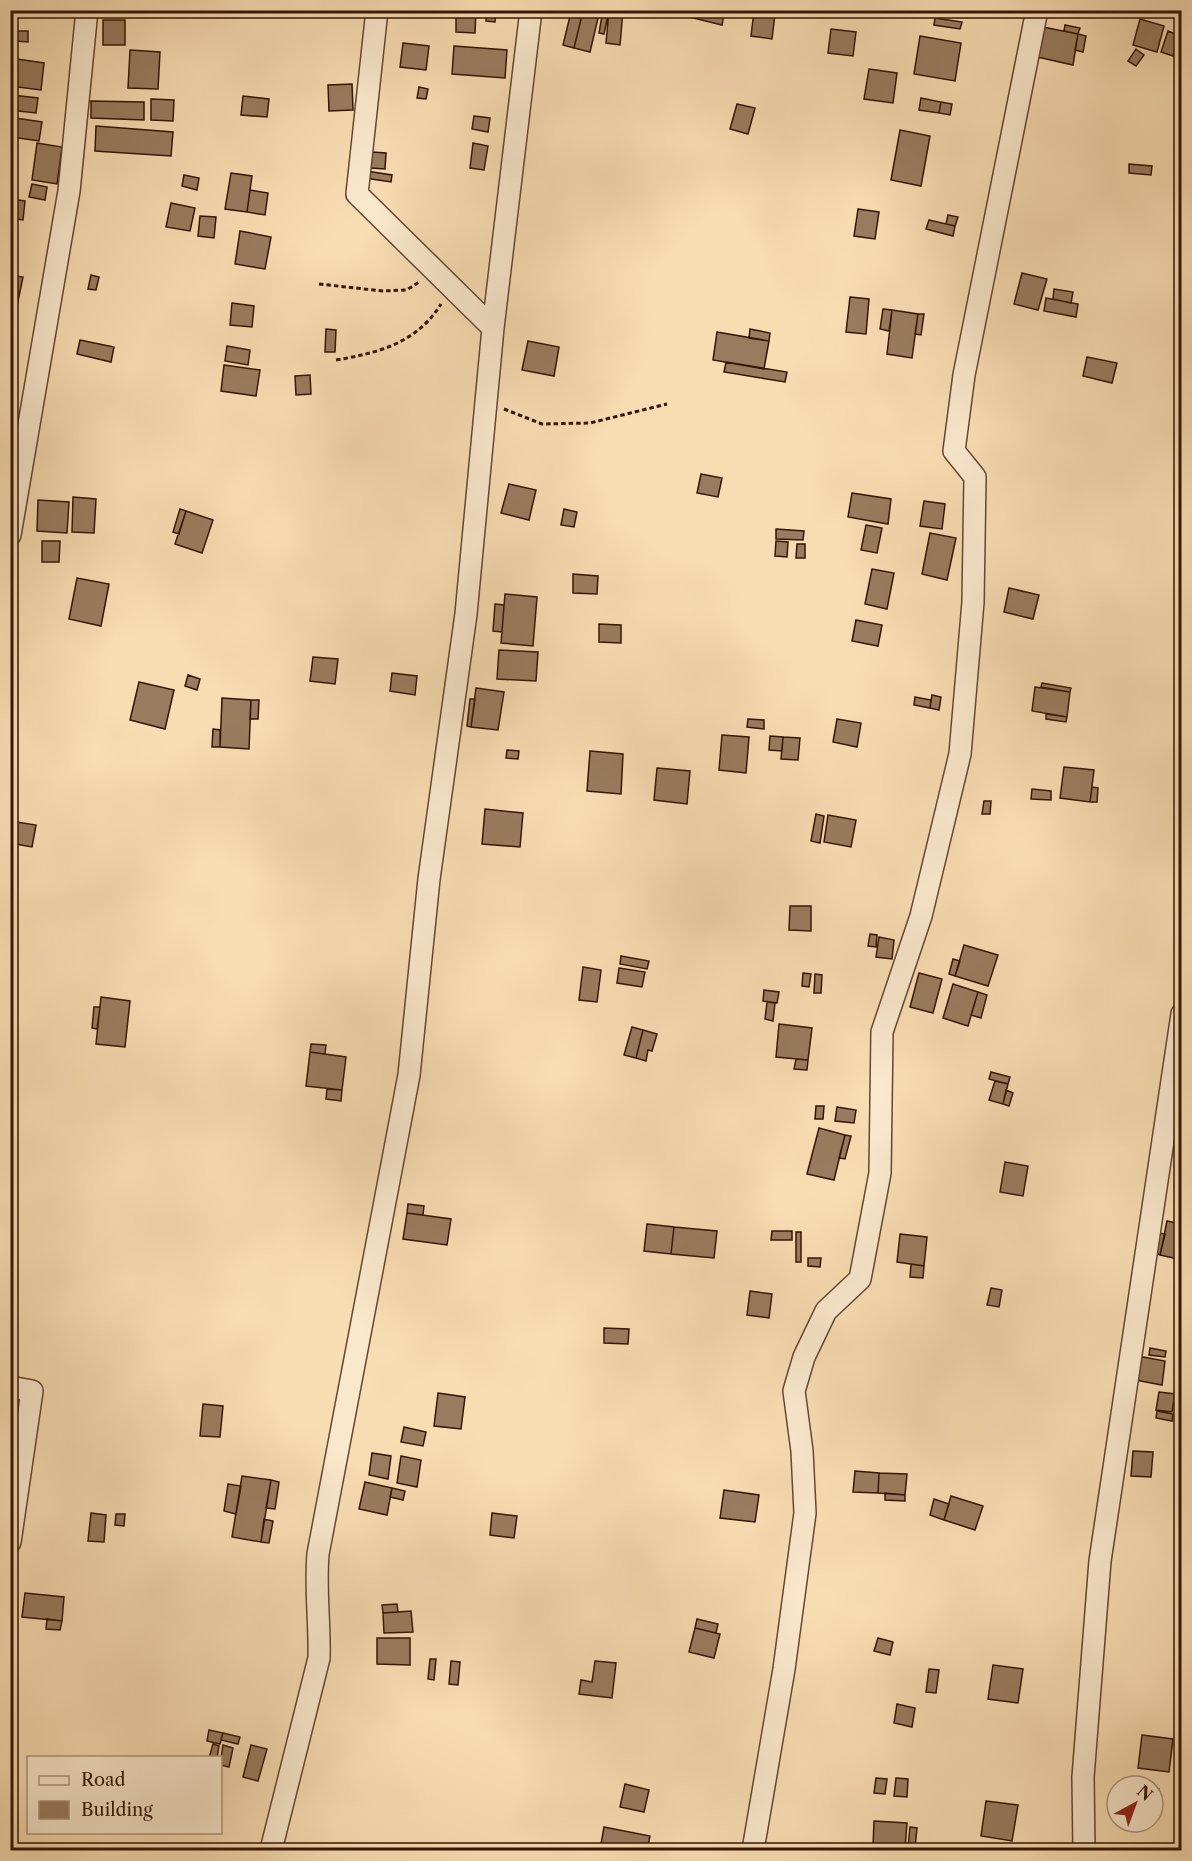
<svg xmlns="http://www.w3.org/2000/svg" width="1192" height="1861" font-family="'Libre Caslon Text',serif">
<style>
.building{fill:#997c5f;stroke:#331506;stroke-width:1.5}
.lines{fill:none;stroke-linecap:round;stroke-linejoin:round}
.minor-casing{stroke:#644731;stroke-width:24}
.path{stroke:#331506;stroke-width:3;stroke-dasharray:4.5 3;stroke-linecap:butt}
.minor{stroke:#fae8cd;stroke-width:21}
</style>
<rect width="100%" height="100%" fill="#f8dcb2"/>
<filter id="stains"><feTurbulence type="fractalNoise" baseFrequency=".00333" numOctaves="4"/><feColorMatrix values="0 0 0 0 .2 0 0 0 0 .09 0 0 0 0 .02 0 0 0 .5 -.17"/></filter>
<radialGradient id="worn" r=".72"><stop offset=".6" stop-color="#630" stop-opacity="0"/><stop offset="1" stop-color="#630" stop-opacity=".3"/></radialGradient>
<!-- building -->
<path class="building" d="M456,10h20l-1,23 -19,-1z
M487,10h9l-1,12 -9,-1z
M583,10l16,2 -1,6 -16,-3z
M603,10h6l-5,24 -5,-1z
M609,10h14l-3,35 -14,-2z
M686,10h39l-3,15 -37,-9z
M754,11l21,3 -3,25 -21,-3z
M571,12l11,3 -8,33 -11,-3z
M582,15l16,3 -8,34 -16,-4z
M935,18l27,4 -2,7 -26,-4z
M1140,19l24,7 -7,26 -24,-7z
M103,20h22v25h-22z
M1065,25l15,3 -2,6 -14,-3z
M1043,27l35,7 -5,31 -36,-8z
M831,29l25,3 -3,24 -25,-3z
M17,31h11v11l-12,-1z
M1168,31l12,5 -7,20 -12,-4z
M1078,34l8,2 -3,16 -8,-2z
M920,36l41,7 -6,38 -41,-7z
M403,43l26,3 -3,24 -26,-3z
M454,46l53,4 -2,28 -53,-4z
M1136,49l8,6 -8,11 -8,-5z
M130,50l30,2 -2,37 -30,-1z
M10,58l34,5 -3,27 -31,-4z
M869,69l28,4 -4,30 -29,-4z
M352,84l1,26 -24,1 -1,-26z
M419,87l9,2 -2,10 -9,-1z
M12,95l26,3 -2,15 -26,-3z
M243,96l26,3 -2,18 -26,-2z
M921,98l20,4 -2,11 -20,-3z
M151,99l23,1 -1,21 -22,-1z
M91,101l53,1v18l-53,-2z
M941,102l11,2 -2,11 -11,-2z
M737,104l18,4 -7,26 -18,-5z
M474,116l16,2 -2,14 -16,-3z
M15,118l27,4 -3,19 -27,-4z
M96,126l77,6 -2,24 -76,-5z
M900,130l30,6 -9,50 -30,-6z
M37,143l25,4 -5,37 -25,-4z
M473,143l15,3 -4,24 -14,-2z
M372,152l14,1 -1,16 -14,-1z
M1129,164l23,2 -1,9 -22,-2z
M366,171l26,4 -1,7 -26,-4z
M231,173l21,3 -5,36 -22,-3z
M184,175l15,3 -2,12 -15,-4z
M32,184l15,3 -2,13 -16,-3z
M250,190l18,3 -3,22 -18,-3z
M10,199l15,2 -2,19 -13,-2z
M171,203l24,5 -5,23 -24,-4z
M858,209l21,3 -4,27 -21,-3z
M948,215l10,2 -3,9 -9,-2z
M200,216l16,1 -2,21 -16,-2z
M929,220l26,6 -2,10 -27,-7z
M240,231l31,6 -6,32 -30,-5z
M1022,273l25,6 -9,31 -24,-6z
M10,275l13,2 -6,29 -7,-2z
M91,275l8,2 -3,13 -8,-1z
M1054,289l19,3 -2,11 -18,-4z
M850,297l19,2 -3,35 -20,-2z
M1046,298l32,6 -2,13 -32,-6z
M232,303l22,3 -2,21 -22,-2z
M883,309l9,1 -3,21 -9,-2z
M892,310l26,4 -6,44 -25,-4z
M918,314h6l-3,21 -6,-1z
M326,329l10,1 -1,22h-10z
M750,329l20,4 -1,8 -20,-3z
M717,332l52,9 -5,28 -51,-9z
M80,340l34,7 -3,15 -34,-8z
M528,341l31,6 -5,29 -32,-6z
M227,346l23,4 -2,15 -23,-4z
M1087,357l30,6 -5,20 -29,-7z
M726,362l61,10 -2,10 -61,-10z
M224,365l36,5 -4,26 -35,-5z
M310,375l1,19 -15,1 -1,-19z
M701,474l21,4 -4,19 -21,-4z
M509,484l27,6 -7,30 -28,-7z
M852,493l39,6 -3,25 -40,-7z
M73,497l23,2 -2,34 -22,-1z
M38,500l31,2 -2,31 -30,-2z
M924,501l21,3 -3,25 -22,-3z
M180,509l6,2 -7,23 -6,-2z
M564,509l13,3 -3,15 -13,-2z
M186,511l27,9 -11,33 -27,-9z
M866,525l16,3 -5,25 -16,-3z
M776,529l28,2 -1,9 -27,-1z
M930,533l26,5 -9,42 -25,-6z
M42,541h18l-1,21h-17z
M776,541l12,1 -1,15 -12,-1z
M797,544h8v14h-9z
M872,569l22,4 -7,36 -22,-5z
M573,574l25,2 -1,18 -24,-1z
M77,578l32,6 -8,42 -32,-7z
M1009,588l30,7 -6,24 -29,-7z
M505,594l32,3 -4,49 -32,-3z
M495,604l9,1 -2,27 -9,-1z
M856,620l26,5 -4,21 -26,-5z
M599,624l22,1v18l-22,-1z
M499,650l39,2 -2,29 -39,-2z
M313,657l25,2 -3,25 -25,-3z
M392,673l25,3 -2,19 -25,-4z
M188,675l12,4 -3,11 -12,-4z
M139,682l35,8 -9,39 -35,-9z
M1042,683l29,5 -1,4 -29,-5z
M1035,687l35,5 -3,25 -35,-6z
M476,688l28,4 -6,38 -27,-3z
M932,695l9,2 -2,13 -9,-2z
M915,697l16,3 -1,8 -16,-3z
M222,698l29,2 -2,49 -29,-2z
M470,699h5l-4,28 -4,-1z
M251,700h8l-1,19h-8z
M1046,714l21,3 -1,5 -20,-3z
M748,719l16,1v9l-17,-2z
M837,719l24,4 -4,24 -24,-5z
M213,729l7,1v17h-8z
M722,735l27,2 -3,36 -27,-3z
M770,736l13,1 -1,14 -13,-1z
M783,737l17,1 -2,22 -17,-1z
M507,750l12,1 -1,8 -12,-1z
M590,751l33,3 -2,40 -34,-3z
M1064,767l30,3 -4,32 -30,-4z
M657,768l33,3 -3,33 -33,-4z
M1092,787l6,1 -1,14h-7z
M1032,789l19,2v9l-20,-1z
M984,801h7l-1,13h-8z
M485,809l38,4 -3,34 -38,-3z
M816,814l8,2 -4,27 -9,-2z
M828,815l28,5 -5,27 -27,-5z
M10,821l26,4 -4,22 -22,-4z
M790,906h21v25l-22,-1z
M870,934l7,1 -1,12 -8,-1z
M879,937l15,3 -2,19 -16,-2z
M964,945l34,10 -10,31 -33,-10z
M621,956l28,5 -2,8 -27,-5z
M953,959l7,2 -5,15 -6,-2z
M583,967l18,3 -4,32 -18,-2z
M619,968l26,4 -3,15 -25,-4z
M803,973l8,1 -2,13 -7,-1z
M919,973l23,6 -9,34 -23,-6z
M815,974l7,1 -1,18h-7z
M953,984l25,8 -10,34 -25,-8z
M764,990l15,2 -2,11 -14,-2z
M978,992l9,3 -6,23 -10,-3z
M101,997l29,4 -5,46 -29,-3z
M767,1002l8,1 -2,18 -8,-2z
M94,1007h6l-3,22 -5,-1z
M779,1024l33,4 -4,32 -32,-3z
M632,1027l11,3 -7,28 -12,-3z
M643,1030l14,4 -5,17 -4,-1 -2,11 -10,-3z
M311,1044l15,1 -1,9 -15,-2z
M310,1052l36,5 -4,33 -36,-4z
M796,1059l12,1 -1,10 -13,-1z
M991,1072l19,5 -2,7 -19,-5z
M995,1081l13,3 -5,20 -14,-4z
M327,1089l15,1 -1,11 -15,-2z
M1006,1090l7,3 -4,13 -6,-2z
M816,1106h8l-1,13h-8z
M837,1107l19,3 -2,13 -19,-2z
M819,1128l26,7 -11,45 -27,-6z
M845,1135l6,1 -6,23 -6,-1z
M1005,1162l23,4 -5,30 -23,-4z
M408,1204l16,2 -1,9 -16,-2z
M407,1213l44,6 -4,26 -44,-6z
M1167,1221l15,3v36l-22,-5z
M647,1224l27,3 -3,27 -27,-3z
M674,1227l43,4 -3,27 -43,-4z
M772,1231h20v9h-21z
M796,1232h5v30h-5z
M1159,1233l6,1 -5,21 -5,-2z
M900,1234l27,3 -3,29 -27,-4z
M808,1258h13l-1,9 -12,-1z
M911,1264l13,2 -1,12 -13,-1z
M991,1288l11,2 -3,17 -12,-2z
M750,1291l22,3 -3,24 -22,-3z
M604,1328l25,1 -1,15 -24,-1z
M1150,1348l16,3 -1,6 -16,-2z
M1138,1356l27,5 -3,24 -27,-5z
M1159,1392l16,2 -3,18 -16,-2z
M438,1393l27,4 -4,32 -27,-3z
M203,1404l20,2 -3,31 -20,-1z
M1157,1411l16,3 -1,7 -16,-3z
M404,1427l22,5 -3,14 -22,-4z
M1133,1451l20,1 -2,25 -20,-1z
M372,1453l19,3 -3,23 -19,-4z
M401,1456l20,4 -4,27 -20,-4z
M855,1471l24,2 -1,20 -25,-1z
M879,1473l28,1 -2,21 -27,-2z
M242,1476l29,4 -10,62 -29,-5z
M271,1480l8,2 -4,27 -9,-1z
M365,1482l27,6 -5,27 -28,-6z
M228,1484l13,2 -5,28 -12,-3z
M392,1488l13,3 -2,9 -13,-3z
M724,1490l35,5 -4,27 -35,-4z
M885,1493l20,2v6l-20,-1z
M951,1496l32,10 -8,24 -31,-10z
M934,1499l15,5 -5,16 -14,-5z
M91,1513l15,2 -2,27 -16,-1z
M492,1513l25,3 -3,22 -24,-3z
M116,1514h9l-1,12 -9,-1z
M264,1519l9,2 -4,22 -8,-1z
M25,1593l39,4 -2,24 -40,-4z
M397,1604l1,8 -15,1 -1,-8z
M411,1611l2,21 -29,1 -1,-20z
M47,1619l15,2 -2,9 -14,-1z
M697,1619l21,5 -2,9 -21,-5z
M695,1628l25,6 -6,24 -25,-6z
M377,1638h33v27l-33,-1z
M878,1638l15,4 -3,13 -16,-4z
M430,1659h6l-2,21 -6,-1z
M451,1661l9,1 -2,23 -9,-1z
M595,1661l21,2 -4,35 -33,-4 2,-14 11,2z
M993,1665l30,4 -5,34 -30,-4z
M929,1669l10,1 -3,23 -10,-1z
M897,1704l18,4 -3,19 -18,-4z
M209,1730l14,3 -3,11 -13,-3z
M223,1733l17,4 -2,7 -17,-4z
M1142,1735l31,4 -4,33 -31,-4z
M213,1744l6,2 -2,12h-8z
M223,1745l10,3 -4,19 -9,-2z
M251,1745l16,4 -9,32 -15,-4z
M876,1778l11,1 -2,15 -11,-1z
M896,1778l12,1 -1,18 -13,-1z
M625,1784l24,6 -5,22 -24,-5z
M1153,1788l6,1 -2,28 -4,-1z
M986,1801l32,4 -6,36 -31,-5z
M874,1821l33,2 -2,25 -32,-2z
M604,1827l46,9 -3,14h-47z
M910,1827l7,1 -2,20 -7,-1z"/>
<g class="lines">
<defs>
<path id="minor" d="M377,10l-20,184 136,134
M10,535l59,-344 18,-181
M10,1387l22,4 -22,151
M271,1850l48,-192c1,-35 -4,-69 -1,-104l91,-479 20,-196 37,-265 27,-286 38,-318
M753,1850l31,-181 21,-156 -3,-62 -8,-60 10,-34 22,-46 34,-32 20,-106 2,-141 39,-116 39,-162 13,-152 2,-125 -21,-26 10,-76 73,-365
M1084,1850l-1,-73 17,-216 82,-547"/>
</defs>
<!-- minor casing -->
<use href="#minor" class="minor-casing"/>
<!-- path -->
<path class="path" d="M319,284l64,7 24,-1 12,-8
M336,360c42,-7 81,-17 105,-56
M504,409l38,15 48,-1 77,-19"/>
<!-- minor -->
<use href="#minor" class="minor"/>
</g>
<!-- margin -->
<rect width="1192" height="1861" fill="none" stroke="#f8dcb2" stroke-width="36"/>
<rect x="12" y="12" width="1168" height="1837" fill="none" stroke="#331506" stroke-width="3"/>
<rect x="18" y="18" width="1156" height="1825" fill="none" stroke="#331506" stroke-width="1.5"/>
<!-- legend -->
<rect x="27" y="1756" width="195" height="78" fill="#fae8cd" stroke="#aa947d" stroke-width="1.5"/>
<rect x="39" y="1776" width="30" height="9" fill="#fae8cd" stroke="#aa947d" stroke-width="1.5"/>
<text x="81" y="1786" font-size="18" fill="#331506">Road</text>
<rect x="39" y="1801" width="30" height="18" fill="#997c5f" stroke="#aa947d" stroke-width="1.5"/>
<text x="81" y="1816" font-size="18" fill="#331506">Building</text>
<!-- north arrow -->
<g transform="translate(1135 1804) rotate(41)"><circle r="28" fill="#fae8cd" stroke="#aa947d" stroke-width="1.5"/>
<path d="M0-4.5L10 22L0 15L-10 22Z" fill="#8f2418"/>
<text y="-9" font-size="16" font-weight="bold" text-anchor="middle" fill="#331506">N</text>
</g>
<rect width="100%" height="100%" filter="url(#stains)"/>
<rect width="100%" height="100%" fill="url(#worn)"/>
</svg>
